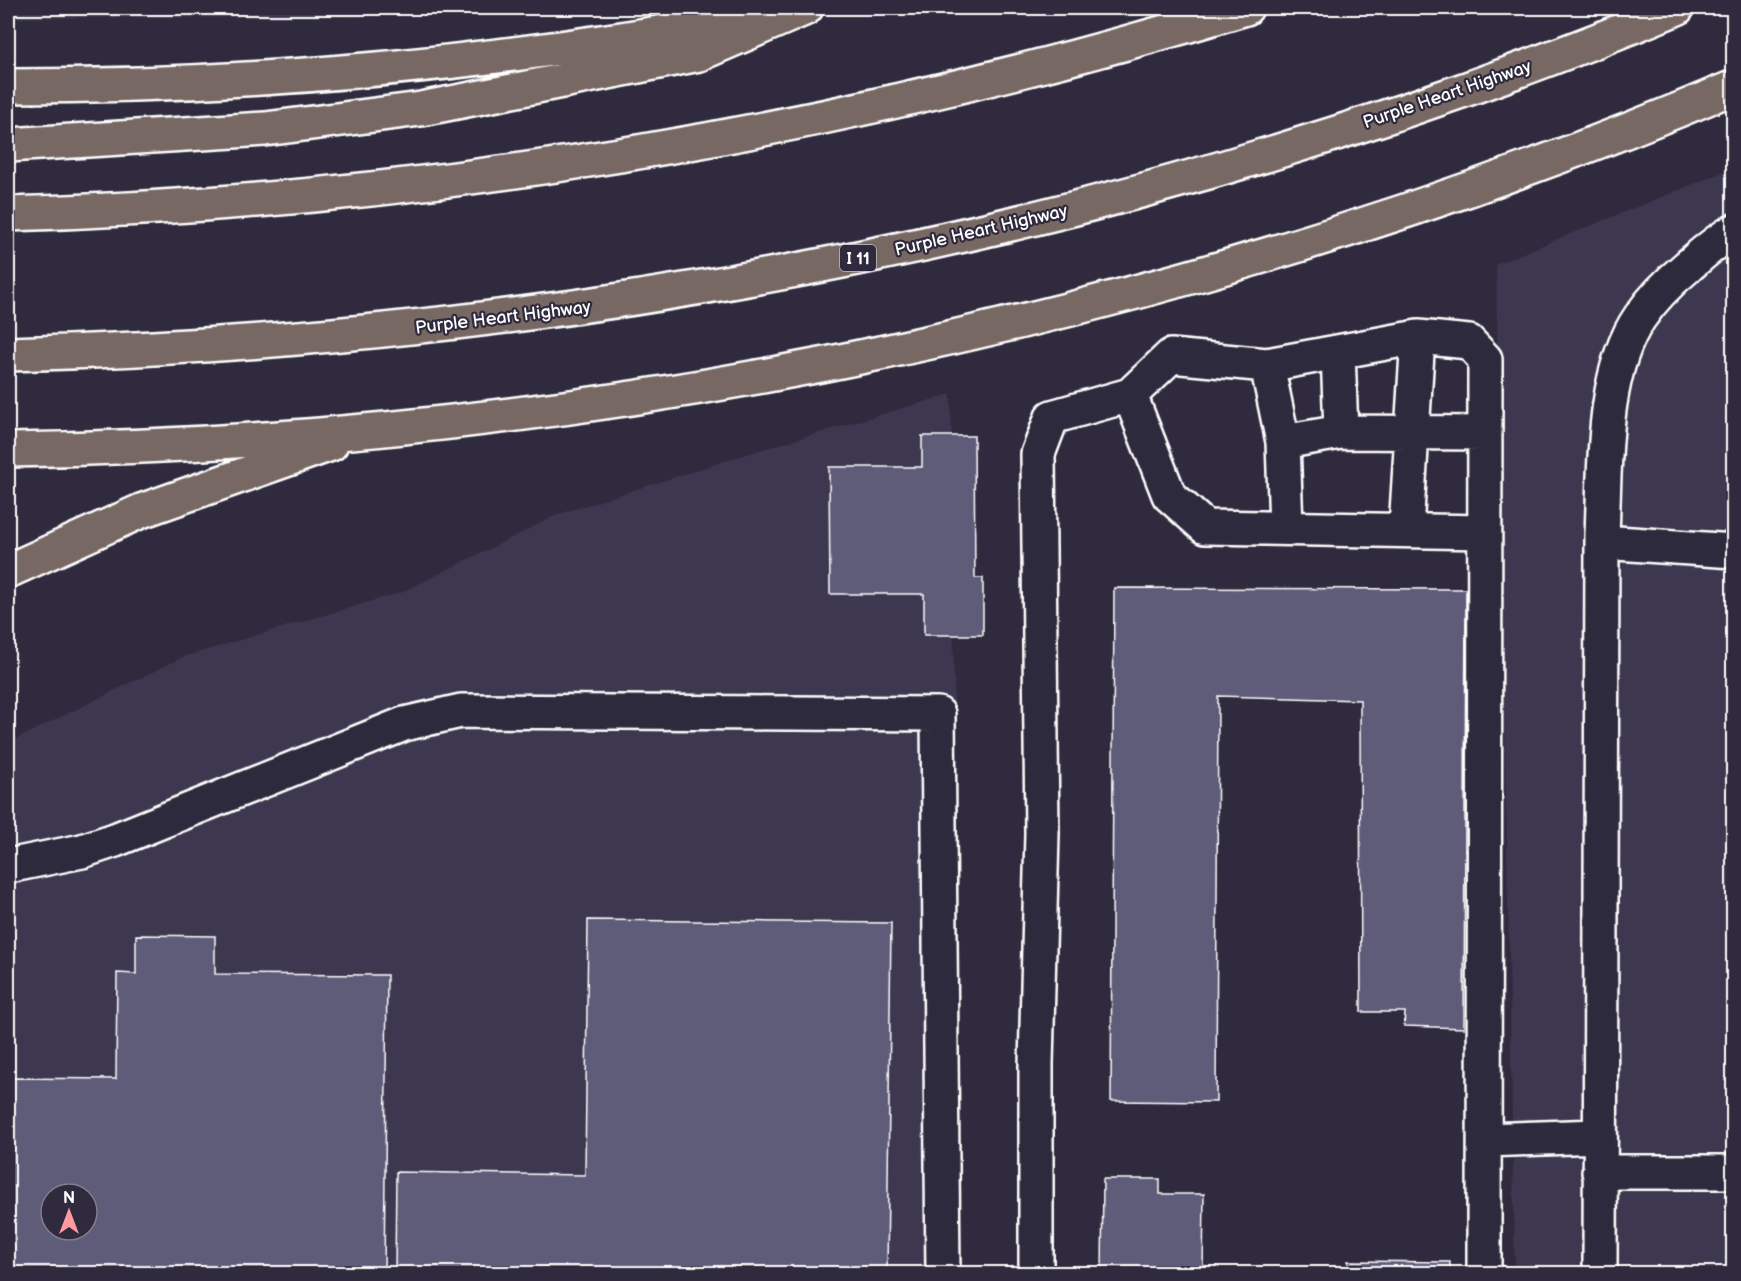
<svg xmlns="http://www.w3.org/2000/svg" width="1741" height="1281" font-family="'Balsamiq Sans',sans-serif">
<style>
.built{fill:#3d394f;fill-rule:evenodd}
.building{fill:#5e5c7a;stroke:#fff;stroke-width:1.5;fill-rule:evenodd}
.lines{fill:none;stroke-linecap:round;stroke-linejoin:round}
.minor-casing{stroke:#fff;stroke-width:38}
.highway-casing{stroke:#fff;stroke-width:38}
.minor{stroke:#2f2a3d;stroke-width:33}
.highway{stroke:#776864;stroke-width:33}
.labels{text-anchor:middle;stroke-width:4.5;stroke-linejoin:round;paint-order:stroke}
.shield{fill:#2f2a3d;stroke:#c1bfc5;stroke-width:1.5}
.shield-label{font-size:16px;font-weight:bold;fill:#fff}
.street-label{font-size:18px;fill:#fff;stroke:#2f2a3d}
</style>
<rect width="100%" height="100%" fill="#2f2a3d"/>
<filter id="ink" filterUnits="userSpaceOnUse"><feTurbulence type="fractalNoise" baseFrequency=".0167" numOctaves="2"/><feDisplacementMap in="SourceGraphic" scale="12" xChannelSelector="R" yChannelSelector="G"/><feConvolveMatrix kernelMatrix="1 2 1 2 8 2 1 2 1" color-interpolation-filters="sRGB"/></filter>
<g filter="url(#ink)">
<!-- built -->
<path class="built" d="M8,8h416l-69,9 -347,1z
M1733,168v1105h-218l-19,-1009z
M951,394l9,879 -952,1v-531l175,-86 220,-65 156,-78 194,-62zM51,1194h36v36h-36z"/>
<!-- building -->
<path class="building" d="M922,436h52l1,142h8v57h-59v-41h-94l-1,-127h93z
M1114,588l352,1 -2,439 -60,-2 1,-14h-44l-1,-312 -142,-4 -2,406 -105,-1z
M588,920l303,3 -4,351h-492l1,-102 189,3z
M136,935l79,1v38l172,1 -3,299h-376v-196l108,1 1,-106 19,1zM51,1194h36v36h-36z
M1103,1179h57v15h44l-1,80h-101z
M1348,1261l102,1v12h-102z"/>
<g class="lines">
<defs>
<path id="minor" d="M1338,352l3,80
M1267,365l16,77 3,85
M1130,395l39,100 36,32 279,5
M1283,442l58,-10 143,1
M1406,529l12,-192
M1602,542l132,9
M8,866l74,-15 33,-11 289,-116 57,-13 477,3 5,560
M1485,1140l114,-4
M1599,1172h135
M1036,1274v-210l6,-230 -4,-380 14,-37 78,-22 41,-39 96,9 151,-28 51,5 16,17 -1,915
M1600,1274l2,-739c3,-65 -1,-162 38,-218 13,-19 29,-35 47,-50 15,-13 29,-26 47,-36"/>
<path id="highway" d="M8,86c248,0 497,-23 742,-69
M8,145l257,-16 156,-20 278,-55 107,-46
M8,214c421,-12 835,-83 1238,-206
M8,354c571,-15 1140,-126 1669,-346
M8,450c589,-8 1182,-134 1726,-363
M8,571l133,-60 190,-67"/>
</defs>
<!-- minor casing -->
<use href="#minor" class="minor-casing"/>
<!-- highway casing -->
<use href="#highway" class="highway-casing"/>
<!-- minor -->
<use href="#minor" class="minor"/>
<!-- highway -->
<use href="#highway" class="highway"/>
</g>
</g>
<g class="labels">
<!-- shield labels -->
<rect class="shield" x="840" y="245" width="36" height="26" rx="4.5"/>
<g class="shield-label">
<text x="858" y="264">I 11</text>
</g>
<!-- street labels -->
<g class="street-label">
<text transform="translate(1447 94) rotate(-19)" y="6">Purple Heart Highway</text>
<text transform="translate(981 230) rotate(-13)" y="6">Purple Heart Highway</text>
<text transform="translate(503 317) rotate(-7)" y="6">Purple Heart Highway</text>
</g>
</g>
<!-- margin -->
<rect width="1741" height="1281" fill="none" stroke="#2f2a3d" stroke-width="30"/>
<rect x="15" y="15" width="1711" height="1251" fill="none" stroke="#fff" stroke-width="2" filter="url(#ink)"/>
<!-- north arrow -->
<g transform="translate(69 1212)"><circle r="28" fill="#2f2a3d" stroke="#827f8b" stroke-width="1.5"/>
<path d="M0-4.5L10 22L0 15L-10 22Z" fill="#ff9aa2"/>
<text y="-9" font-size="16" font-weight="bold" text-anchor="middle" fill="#ffffff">N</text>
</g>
</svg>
